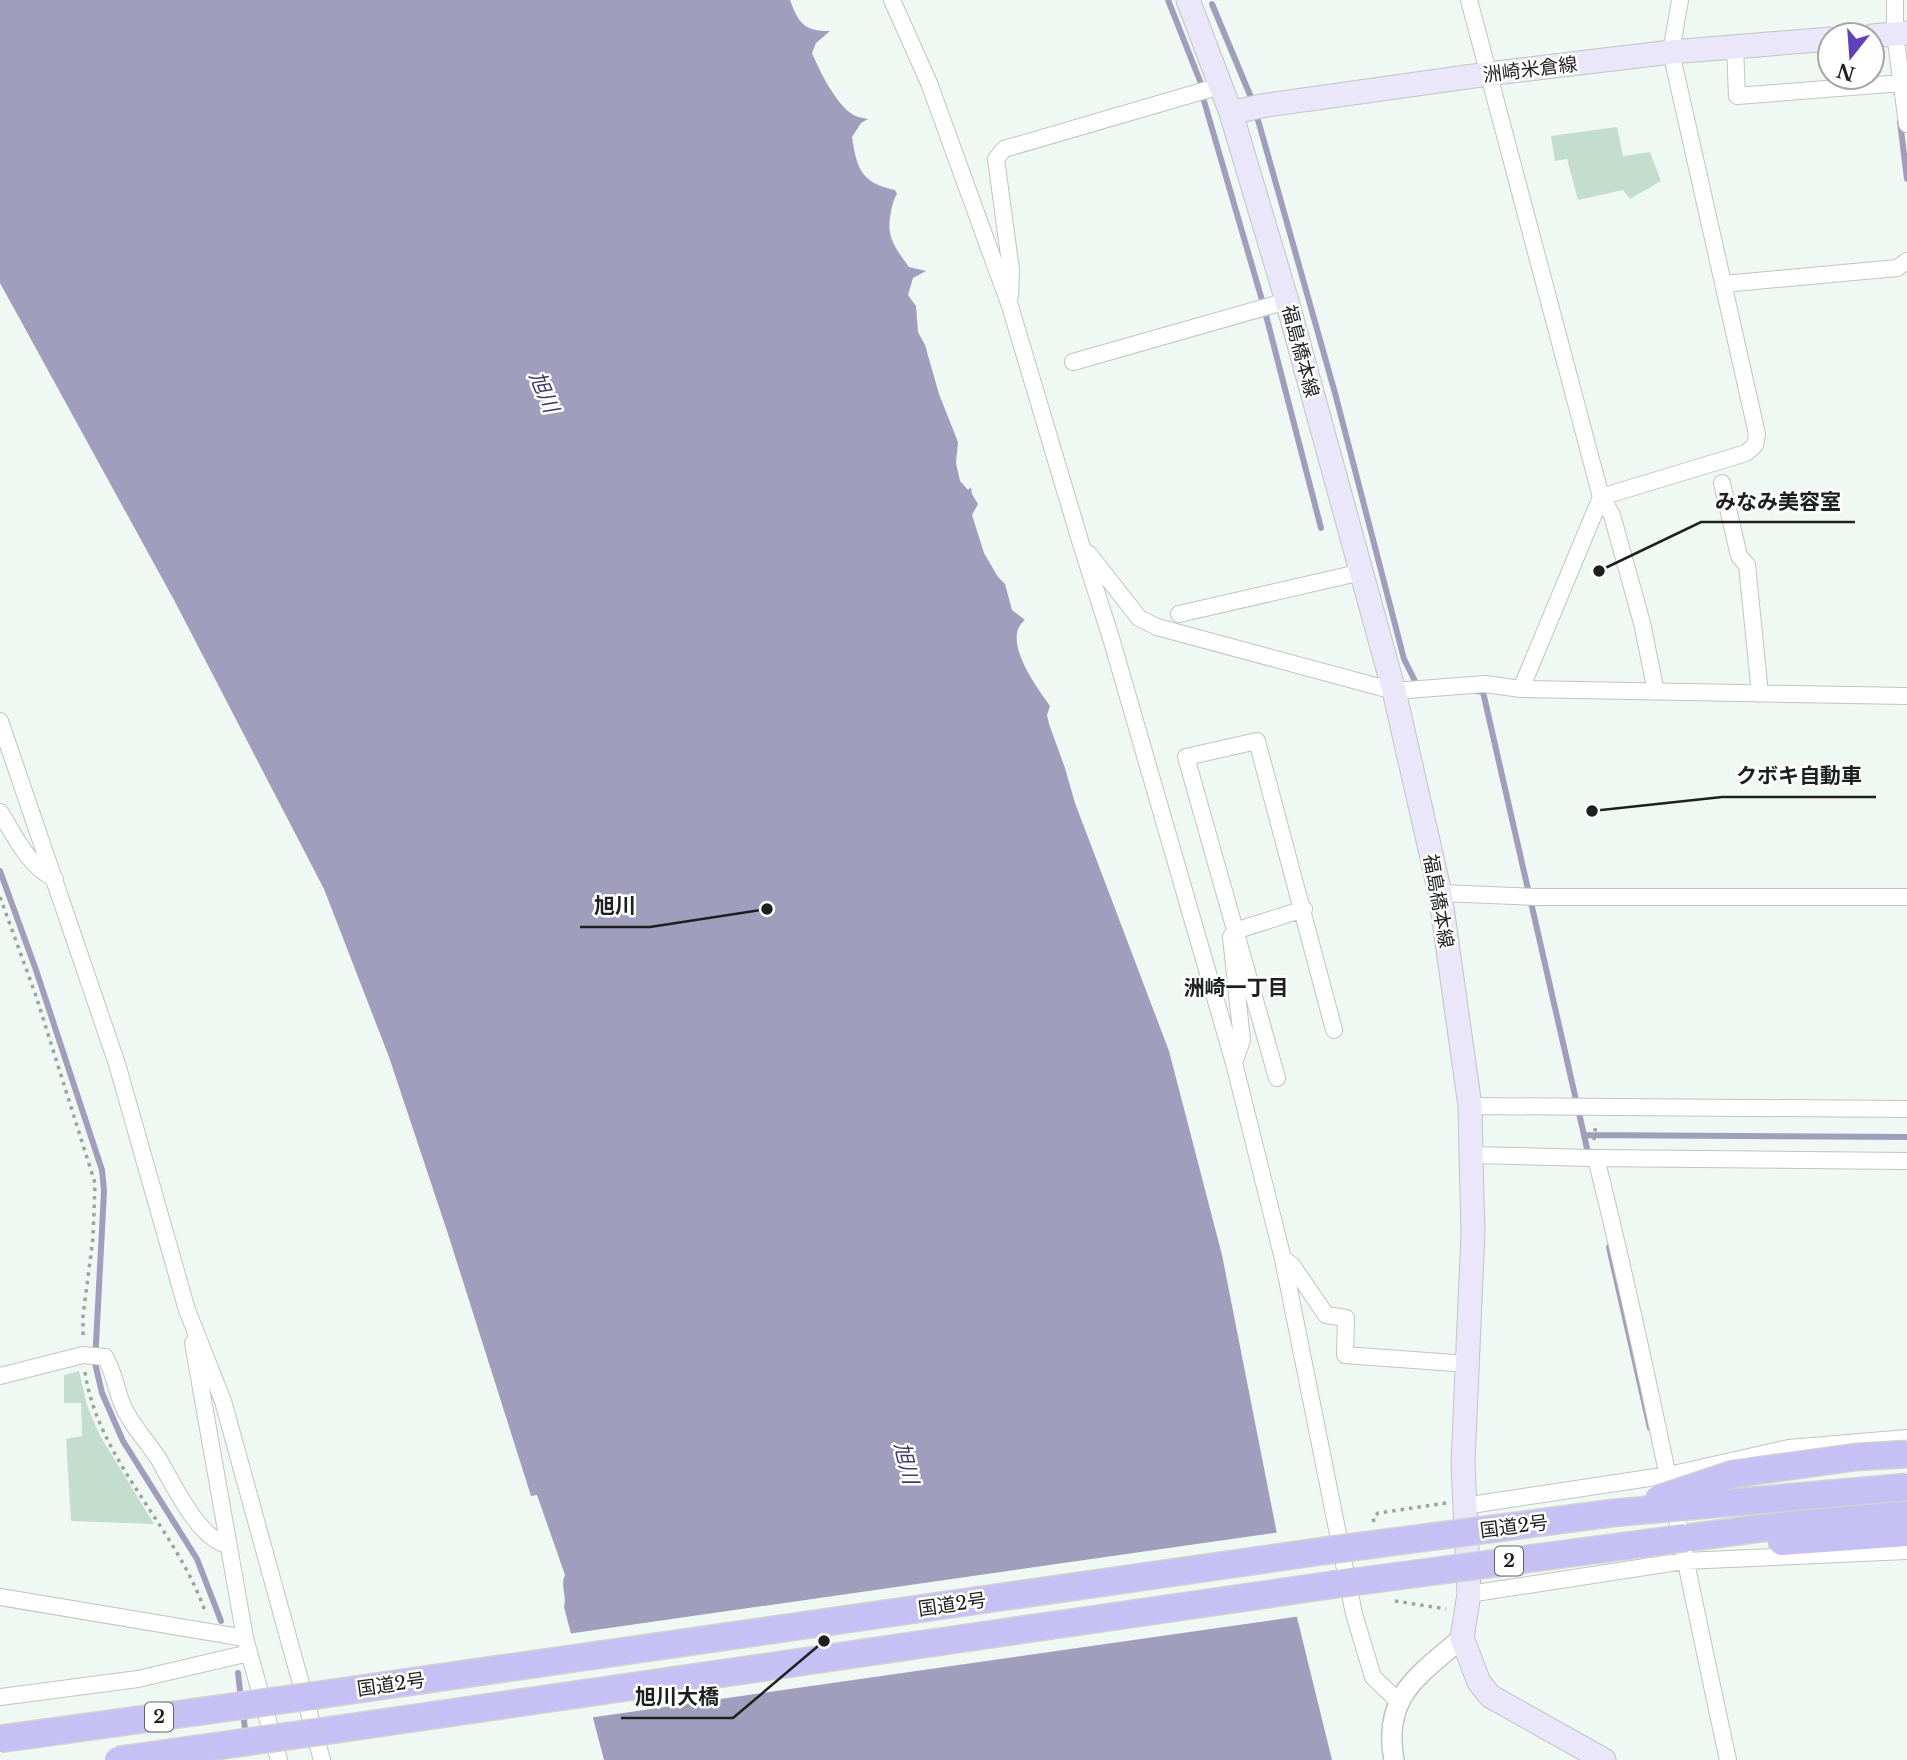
<svg xmlns="http://www.w3.org/2000/svg" width="1907" height="1760" font-family="'Libre Baskerville','Noto Sans JP',serif">
<style>
.green{fill:#c3decf}
.water{fill:#a19ebd}
.pier{fill:#f0f8f3}
.lines{fill:none;stroke-linecap:round;stroke-linejoin:round}
.stream{stroke:#a19ebd;stroke-width:6}
.minor-casing{stroke:#bfc6c2;stroke-width:18}
.tertiary-casing{stroke:#bfc6c2;stroke-width:22}
.secondary-casing{stroke:#bfc6c2;stroke-width:25}
.trunk-casing{stroke:#d2d2d2;stroke-width:29}
.path{stroke:#9da39f;stroke-width:3.5;stroke-dasharray:3.5 5;stroke-linecap:butt}
.minor{stroke:#fff;stroke-width:16}
.tertiary{stroke:#fff;stroke-width:19}
.secondary{stroke:#eae7fb;stroke-width:23}
.trunk{stroke:#c7c0f4;stroke-width:26}
.trunk-bridge-casing{stroke:#d2d2d2;stroke-width:29;stroke-linecap:butt}
.trunk-bridge{stroke:#c7c0f4;stroke-width:26}
.labels{text-anchor:middle;stroke-width:5;stroke-linejoin:round;paint-order:stroke}
.shield{fill:#fff;stroke:#616362;stroke-width:2}
.shield-label{font-size:18px;font-weight:bold;fill:#1d201e}
.street-label{font-size:19px;fill:#1d201e;stroke:#fff}
.water-label{font-size:21px;font-style:italic;fill:#433b68;stroke:#fff}
.neighbourhood-label{font-size:21px;font-weight:bold;fill:#1d201e;stroke:#fff}
.leader{fill:none;stroke:#1d201e;stroke-width:2.5}
.callout-dot{fill:#1d201e;stroke:#fff;stroke-width:2.5}
.callout-label{font-size:21px;text-anchor:middle;font-weight:bold;fill:#1d201e;stroke:#fff;stroke-width:5;stroke-linejoin:round;paint-order:stroke}
</style>
<rect width="100%" height="100%" fill="#f0f8f3"/>
<!-- green -->
<path class="green" d="M1617,127l6,29 27,-4 11,29 -31,18 -7,-9 -45,10 -11,-41 -12,2 -4,-25z
M79,1371l8,34 12,29 55,90 -83,-3 -5,-82 16,-3 -1,-33h-17v-28z"/>
<!-- water -->
<path class="water" d="M0,0h790c9,24 14,31 40,31l-14,12 -4,10c7,17 24,51 40,61 4,3 11,4 16,5l-7,4 -9,14c5,32 9,46 43,53l2,4c-5,6 -9,31 -7,38 2,13 12,25 19,35l17,4 -13,7 -5,17 8,11 2,26 7,13 14,49 19,48 -2,21 4,18 8,9 3,-3 1,7 6,10 -6,11 12,38 14,24 7,7 7,26 13,10c-25,19 13,69 25,86l-3,9 2,9 16,44 10,35 94,248 53,204 57,289 53,216h-728l-40,-153c3,-12 -4,-21 1,-32l-28,-80 -6,1 -83,-262 -59,-177 -65,-168 -150,-289 -174,-317z"/>
<!-- pier -->
<path class="pier" d="M1281,1532l20,84 -713,102 -21,-84z"/>
<g class="lines">
<!-- stream -->
<path class="stream" d="M1168,0l32,81
M1212,4l38,91
M1204,101l58,199 59,228
M1258,120l77,273 69,266 15,30
M1900,122l7,57
M1476,691l7,1 101,443 323,2
M0,871l36,99 66,200 2,21 -9,172 7,30 21,48 74,118 24,62
M1584,1135l5,23
M1609,1247l41,181
M238,1673l3,26
M243,1713l3,24"/>
<defs>
<path id="minor" d="M892,0l37,83 81,223 71,238 30,94 123,425 49,196 71,355 19,63 25,24
M1469,0l132,497 11,18 30,108 14,69
M1895,0v34l12,90
M1735,47l2,49 165,-13
M1723,284l174,-16 10,-7
M1010,297l1,-27 -15,-111 8,-10 216,-63
M1073,362l214,-61
M1722,483l17,73 8,9 13,129
M1089,554l50,64 18,9 237,64 91,-7 36,5 386,7
M1179,614l183,-42
M1521,689l80,-192 145,-44 9,-8 2,-11 -86,-382 9,-52
M0,721l117,343 70,246 36,91 99,359
M0,812c15,24 28,54 55,67
M1440,893l96,4h371
M1234,1063l8,-23 -11,-103 4,-6 69,-22
M1277,1078l-91,-321 71,-16 77,289
M1470,1106l437,3
M1471,1155l121,3 315,3
M1596,1158c50,200 88,401 132,602
M1285,1260l7,5 34,50 20,3 -1,37 123,9
M193,1343l52,295 34,122
M0,1376l83,-21 22,2c10,16 11,35 19,51 8,18 23,33 34,50 15,25 40,81 70,87
M1464,1506l205,-31 120,-27 118,-10
M1469,1594l215,-33 223,-10
M0,1597l245,41
M0,1697l138,-18 111,-26"/>
<path id="tertiary" d="M1394,1760c-12,-64 25,-85 68,-122"/>
<path id="secondary" d="M1188,0l43,113 56,188 107,390 46,202 30,213 1,49 2,77 -10,231 6,131 -7,44 17,44 11,14 114,64
M1872,36l35,-3
M1231,113l30,-7 227,-32 183,-22 159,-13"/>
<path id="trunk" d="M1686,1538l154,-20 67,-5
M1782,1542l125,-9
M318,1695l1005,-144
M325,1731l1006,-146"/>
</defs>
<!-- minor casing -->
<use href="#minor" class="minor-casing"/>
<!-- tertiary casing -->
<use href="#tertiary" class="tertiary-casing"/>
<!-- secondary casing -->
<use href="#secondary" class="secondary-casing"/>
<!-- trunk casing -->
<use href="#trunk" class="trunk-casing"/>
<!-- path -->
<path class="path" d="M0,897l36,99 59,187 -2,55 -10,78v23
M1594,1140l2,-17
M85,1372c13,89 92,156 121,242
M1374,1522l-1,-4 5,-5 68,-10
M1395,1601l51,8"/>
<!-- minor -->
<use href="#minor" class="minor"/>
<!-- tertiary -->
<use href="#tertiary" class="tertiary"/>
<!-- secondary -->
<use href="#secondary" class="secondary"/>
<!-- trunk -->
<use href="#trunk" class="trunk"/>
<defs>
<path id="trunk-bridge" d="M1658,1499l75,-25 123,-17 51,-3
M1323,1551l290,-38 294,-26
M1331,1585l355,-47
M0,1739l318,-44
M118,1760l207,-29"/>
</defs>
<!-- trunk-bridge casing -->
<use href="#trunk-bridge" class="trunk-bridge-casing"/>
<!-- trunk-bridge -->
<use href="#trunk-bridge" class="trunk-bridge"/>
</g>
<g class="labels">
<!-- shield labels -->
<g class="shield">
<rect x="1495" y="1546.5" width="28" height="29" rx="5"/>
<rect x="145" y="1702.5" width="28" height="29" rx="5"/>
</g>
<g class="shield-label">
<text x="1509" y="1567">2</text>
<text x="159" y="1723">2</text>
</g>
<!-- street labels -->
<g class="street-label">
<text transform="translate(1530 69) rotate(-7)" y="7">洲崎米倉線</text>
<text transform="translate(1301 351) rotate(75)" y="7">福島橋本線</text>
<text transform="translate(1439 901) rotate(80)" y="7">福島橋本線</text>
<text transform="translate(1514 1526) rotate(-7)" y="7">国道2号</text>
<text transform="translate(952 1604) rotate(-8)" y="7">国道2号</text>
<text transform="translate(391 1684) rotate(-8)" y="7">国道2号</text>
</g>
<!-- water labels -->
<g class="water-label">
<text transform="translate(544 392) rotate(67)" y="7">旭川</text>
<text transform="translate(906 1463) rotate(76)" y="7">旭川</text>
</g>
<!-- neighbourhood labels -->
<g class="neighbourhood-label">
<text x="1236" y="995">洲崎一丁目</text>
</g>
</g>
<!-- callouts -->
<path class="leader" d="M1599 571L1701 522H1855M1592 811L1722 797H1876M767 909L650 927H580M824 1641L733 1718H621"/>
<g class="callout-dot">
<circle cx="1599" cy="571" r="7"/>
<circle cx="1592" cy="811" r="7"/>
<circle cx="767" cy="909" r="7"/>
<circle cx="824" cy="1641" r="7"/>
</g>
<g class="callout-label">
<text x="1778" y="509">みなみ美容室</text>
<text x="1799" y="783">クボキ自動車</text>
<text x="615" y="913">旭川</text>
<text x="677" y="1704">旭川大橋</text>
</g>
<!-- north arrow -->
<g transform="translate(1851 56) rotate(197)"><circle r="33" fill="#ffffff" stroke="#a5a6a5" stroke-width="2"/>
<path d="M0-5L12 26L0 18L-12 26Z" fill="#6141ba"/>
<text y="-10" font-size="19" font-weight="bold" text-anchor="middle" fill="#1d201e">N</text>
</g>
</svg>
